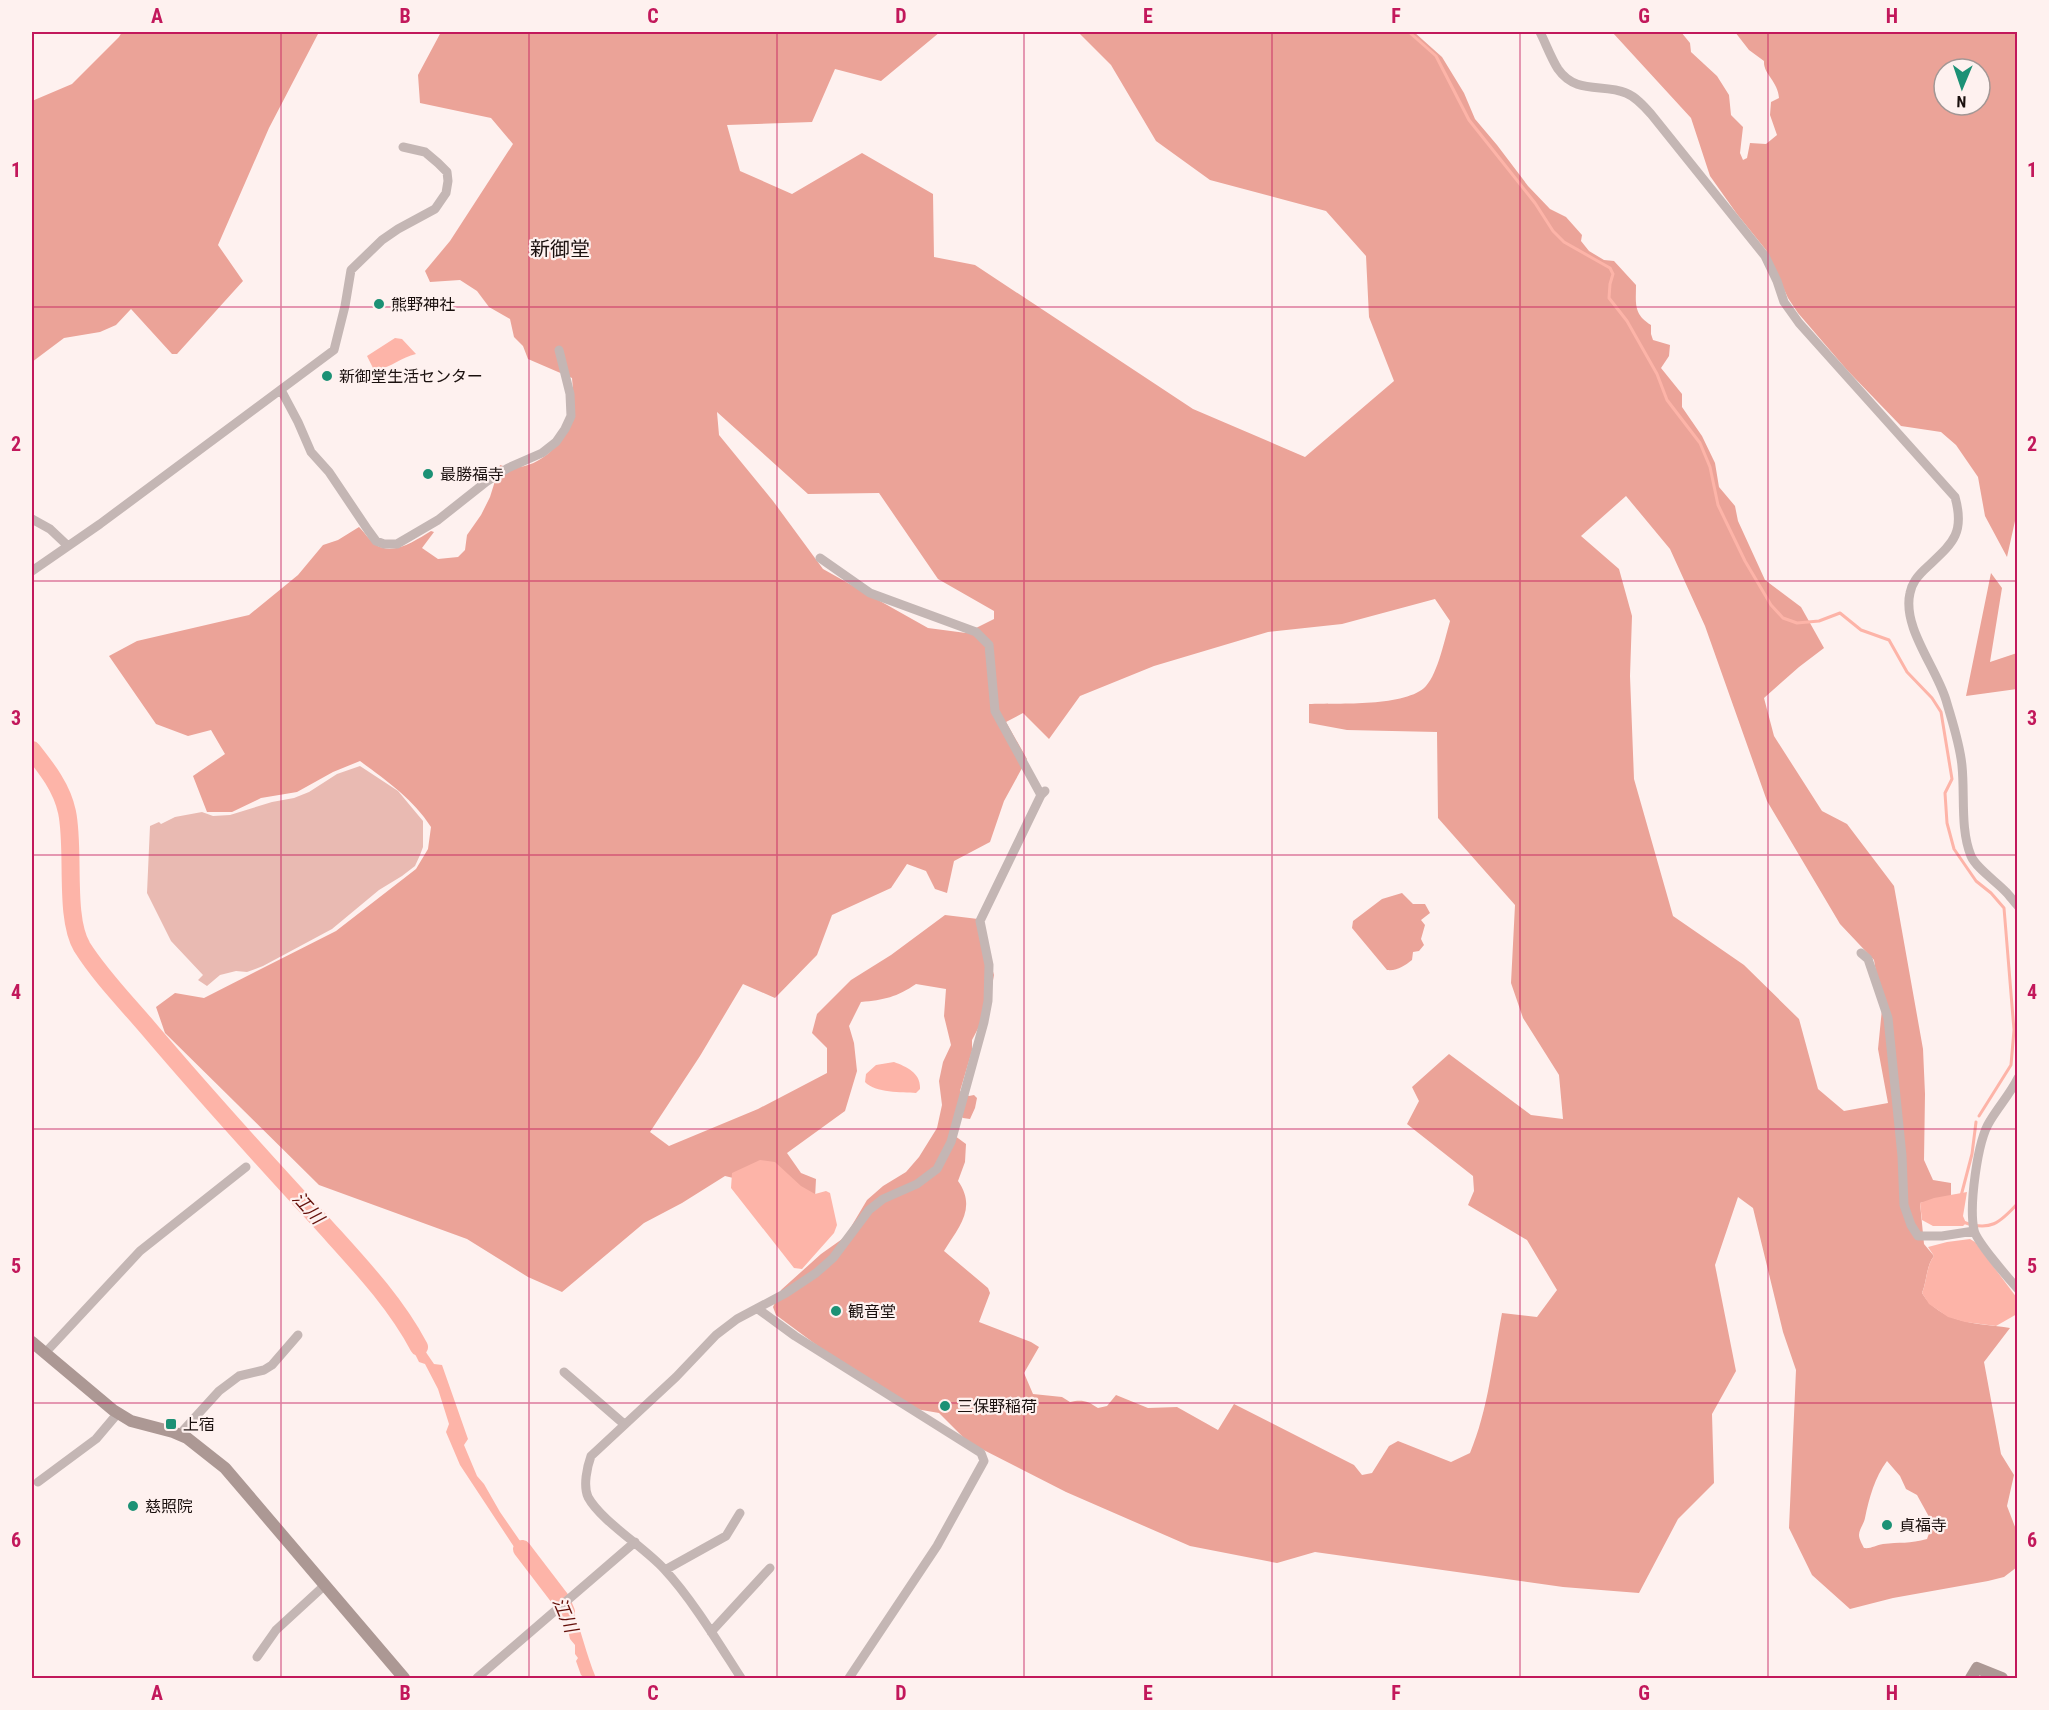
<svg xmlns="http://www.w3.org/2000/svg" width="2049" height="1710" font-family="'Roboto Condensed','Noto Sans JP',sans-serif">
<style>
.green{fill:#e9bab2}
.forest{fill:#eba398;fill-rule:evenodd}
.water{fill:#fdb4a8}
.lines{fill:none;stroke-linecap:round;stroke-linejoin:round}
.stream{stroke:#fdb4a8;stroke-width:3}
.river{stroke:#fdb4a8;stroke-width:18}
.street{stroke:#c4b6b4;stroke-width:9}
.secondary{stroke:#ac9894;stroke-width:12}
.grid{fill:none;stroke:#c2185b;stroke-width:1.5;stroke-opacity:0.55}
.poi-dot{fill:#1c9175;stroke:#fef1ef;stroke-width:2}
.labels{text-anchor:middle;stroke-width:4.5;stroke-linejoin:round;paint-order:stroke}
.poi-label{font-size:16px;fill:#1a100e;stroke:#fef1ef;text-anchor:start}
.water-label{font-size:18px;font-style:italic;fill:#640f09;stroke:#fef1ef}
.quarter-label{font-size:20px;fill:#1a100e;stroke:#fef1ef}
.neatline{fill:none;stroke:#c2185b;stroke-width:2}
.grid-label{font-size:20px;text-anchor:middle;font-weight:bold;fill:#c2185b}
</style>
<rect width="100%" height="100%" fill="#fef1ef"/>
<!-- green -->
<path class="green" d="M360,766l38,25 25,30v26l-3,8 -5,11 -13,10 -23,14 -47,39 -69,37 -16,6 -11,-1 -16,4 -13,11 -9,-6 5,-5 -32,-34 -24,-48 3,-67 9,-4 2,2 14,-7 27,-5 11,4 17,-1 42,-13 22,-4 15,-6 28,-18z"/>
<!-- forest -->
<path class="forest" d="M122,32h197l-50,96 -51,117 25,36 -66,73h-5l-41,-45 -15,16 -16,7 -36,6 -32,24v-261l40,-17 47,-47z
M441,32h499l-59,49 -46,-12 -23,53 -85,3 13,46 52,23 70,-41 71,41 1,63 41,8 218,144 112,48 89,-76 -25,-64 -3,-61 -40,-45 -116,-31 -54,-39 -45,-76 -33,-33h336l28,25 22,36 11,26 22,26 31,41 22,23 16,8 16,18 -1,6 8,10 15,9 10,1 22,24c0,18 -3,29 15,40v9l2,6 17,5 -1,11 -8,12 21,26v13l20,29 13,27 4,24 16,19 3,15 27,59 36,27 23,41 -25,19 -35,31 10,38 48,75 25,13 47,62 29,163 2,45 -1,66 9,20 18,3v13l-31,7 4,41 10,12c-8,10 -7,25 -12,37 19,31 55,30 88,35l-26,34 17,92 13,21 -7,31 10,26v35l-13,10 -16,4 -95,17 -43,11 -38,-34 -23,-47 7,-158 -13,-38 -30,-124 -15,-11 -23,68 21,106 -24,43 2,69 -36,36 -39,74 -76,-6 -248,-35 -38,11 -87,-17 -124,-54 -98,-50 -29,-29 -23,-4 -90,-57 -50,-37 -3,-8 8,-17 40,-36 24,-17 22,-37 16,-14 23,-14 13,-15 18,-29 5,-23 -3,-24 4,-19 8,-17 -7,-29 2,-27 -30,-5c-19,13 -32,16 -55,18l-12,24 5,17 3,28 -12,40 -58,42 14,20 15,6 -1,19 -90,-22 -43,27 -38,20 -82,69 -34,-15 -61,-38 -148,-54 -154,-152 -9,-26 19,-14 29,5 132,-67 80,-62 12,-20 3,-22c-18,-28 -44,-46 -71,-66l-27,11 -36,20 -36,6 -29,14h-25l-14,-36 32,-22 -14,-24 -23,6 -32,-12 -47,-68 28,-15 112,-26 49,-40 25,-30 15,-5 21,-13c5,5 11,14 17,18 18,11 40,-5 55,-14l3,1 -12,16 16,11 20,-2 7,-7 2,-15 14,-20 9,-18 10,-32c32,11 65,-19 72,-49 3,-11 1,-26 0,-38l-44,-19 -5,-13 -9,-9 -4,-18 -21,-12 -12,-16 -17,-11 -30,2 -5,-11 25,-30 63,-97 -22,-26 -71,-15 -2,-28zM717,412l91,82 71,-1 59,86 56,32v8l-28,14 -38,-5 -105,-59 -50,-68 -54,-66zM1626,496l44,53 35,77 62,175 73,123 34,36 8,49 -4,40 10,54 -44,8 -26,-22 -19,-70 -55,-54 -71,-49 -39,-137 -4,-103 2,-60 -13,-47 -38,-33zM1435,599l15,22c-5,17 -12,52 -24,65 -19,21 -88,17 -117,18v19l38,7 90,2 1,86 77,87 -4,78 12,35 36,57 4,44 -32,-4 -82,-61 -37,33 7,14 -12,23 66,52 1,15 -6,14 59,35 30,50 -20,27 -35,-4c-9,47 -14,97 -32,140l-19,9 -53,-21 -9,5 -17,27 -10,2 -8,-10 -120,-61 -16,26 -41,-23 -29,1 -32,-13 -9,11 -9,2c-10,-7 -16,-9 -28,-6l-8,-5 -29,-3 -9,-21 15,-26 -8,-5 -52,-20 11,-29 -2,-5 -44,-37c15,-24 33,-43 14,-70l7,-19 1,-18 -15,-11 5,-20 7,5 7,1 5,-11 2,-10 -3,-3 -5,1 -9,-5 12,-40v-11l11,-21 7,-23 4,-21 -16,-56 -33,-4 -54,40 -40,25 -34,34 -5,19 15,15v25l-69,36 -89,37 -19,-14 50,-76 43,-72 32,14 42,-43 15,-40 59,-27 16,-24 19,7 9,18 12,4 7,-32 36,-19 14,-41 23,-42 -21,-37 17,-9 26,26 31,-43 74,-30 114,-34 74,-8zM1887,1461l13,15 6,13 11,6 11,20 3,13 -4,11c-17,5 -28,3 -44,5 -7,1 -12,5 -19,4 -2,-4 -5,-9 -5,-13 0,-6 5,-11 6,-17 4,-20 10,-41 22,-57z
M1601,32h80l9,11 1,9 26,24 12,19 2,20 12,12 -3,26 3,7 4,-2 3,-15 16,1 11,-9 -7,-20 1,-13 8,-4c-1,-17 -16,-24 -15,-37l-15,-11 -14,-18h282l1,486 -3,3 -8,36 -22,-41 -7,-39 -22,-32 -15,-13 -40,-6 -54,-56 -49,-57 -10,-15 -22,-48 -29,-36 -27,-38 -19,-58 -78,-85zM1944,69h36v36h-36z
M1991,573l11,15 -12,74 27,-9v36l-51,7z
M1402,893l11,11h12l5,9 -9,7 4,5 -4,14 3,6 -5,6 -6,1 -1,8c-8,6 -14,11 -25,10l-35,-42 1,-7 29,-22z"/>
<!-- water -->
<path class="water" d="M395,338l7,1 14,15c-16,3 -29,18 -43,14l-6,-12z
M894,1062c13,5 27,11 26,27l-4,4c-14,-1 -41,0 -51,-11l1,-8 10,-9z
M760,1160l15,2 26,24 14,8 11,-3 4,2 7,32 -3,8 -32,36 -8,-1 -63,-80 1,-15z
M1967,1192l-4,24 3,7 -3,3h-30l-11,-6 -2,-17 14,-5z
M1970,1239l5,3 42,56v16l-21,12 -31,-4 -17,-5 -19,-13 -7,-11c5,-12 4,-27 12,-37l-6,-9 19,-5z
M408,1326l26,38 8,1 26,74 -4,6 13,31 7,8 16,28 36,52 -1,3 -6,2 -5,-7 -64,-97 -14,-33 3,-8 -11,-35 -13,-25 -6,-2 -13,-26 3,-3z
M571,1605c10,24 15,49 25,73h-11l-4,-3 -5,-14 2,-3 -3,-4v-9l-5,-6 -4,-17 -7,-7z"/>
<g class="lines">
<!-- stream -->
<path class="stream" d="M1409,32l27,24 33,64 66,83 18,28 11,11 46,26 3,6 -3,10 -1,14 18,23 30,53 10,26 33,43 10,24 8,38 27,56 26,44 12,13 14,5 22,-2 21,-8 21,17 28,10 18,32 25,26 9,14 11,67 -7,14 2,30 7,26 22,32 15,12 13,15 10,122 -3,35 -32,51
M1961,1196l11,-42 4,-32
M1963,1222c27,10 37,1 55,-19"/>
<!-- river -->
<path class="river" d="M32,750c15,19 30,38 35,62 8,38 -3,105 15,135 19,30 44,55 66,81 56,66 114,130 173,194 35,39 73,78 98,125
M522,1549l39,51 5,12"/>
<!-- street -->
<path class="street" d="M1540,32c6,12 11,26 18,37 18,26 45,14 68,24 10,4 18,13 25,21l114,142 12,25 7,21 15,21 156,174c11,39 -5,48 -31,73 -7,7 -12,13 -14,23 -8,34 26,74 36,107 6,21 14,44 16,66 3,29 -2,63 9,90 5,12 26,26 35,36 4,4 8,10 12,14
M281,390l17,32 13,30 18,20 39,58 8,11 8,3h13l41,-24 48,-38 22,-14 34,-15 14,-11 9,-13 6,-13 -1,-22 -11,-44
M32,519l18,10 18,17
M820,558l50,35 106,39 13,13 6,66 46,84
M32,571l68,-47 234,-174 11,-44 6,-36 31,-30 16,-11 37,-20 11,-16 2,-12 -1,-9 -9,-9 -13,-11 -22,-5
M1861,953l7,6 20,59 14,138 2,49 7,20 7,11h24l32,-5
M2018,1078c-8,16 -19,28 -28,43 -13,20 -21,86 -16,109 2,11 35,49 44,59
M758,1309l37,27 186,117 3,8 -47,85 -88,132
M45,1353l95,-102 106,-84
M564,1372l60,52
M179,1435l40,-44 20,-15 25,-6 8,-5 26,-30
M38,1482l58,-43 22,-26
M665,1570l61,-34 14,-23
M711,1632l59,-64
M257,1657l19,-27 49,-45
M477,1678l158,-136
M741,1678c-22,-34 -49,-79 -77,-109 -20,-22 -63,-48 -76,-72 -5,-11 -1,-30 3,-41l85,-79 40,-42 21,-16 49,-26 30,-20 17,-15 36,-48 14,-11 34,-15 20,-15 14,-27 33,-120 4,-21 1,-36 -9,-44 61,-126 4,-4"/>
<!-- secondary -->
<path class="secondary" d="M32,1342l81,68 18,11 42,11 14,6 38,30 179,210
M1971,1678l6,-10 25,10"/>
</g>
<!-- grid -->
<path class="grid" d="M281,32v1646M529,32v1646M777,32v1646M1024,32v1646M1272,32v1646M1520,32v1646M1768,32v1646M32,307h1986M32,581h1986M32,855h1986M32,1129h1986M32,1403h1986"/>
<!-- markers -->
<g class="poi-dot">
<circle cx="379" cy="304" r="6"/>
<circle cx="327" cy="376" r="6"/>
<circle cx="428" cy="474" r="6"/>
<circle cx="836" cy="1311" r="6"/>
<circle cx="945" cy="1406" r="6"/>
<rect x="165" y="1418" width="12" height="12" rx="3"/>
<circle cx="133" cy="1506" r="6"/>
<circle cx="1887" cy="1525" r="6"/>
</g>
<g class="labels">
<!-- poi labels -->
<g class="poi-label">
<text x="391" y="310">熊野神社</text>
<text x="339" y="382">新御堂生活センター</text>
<text x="440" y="480">最勝福寺</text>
<text x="848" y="1317">観音堂</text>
<text x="957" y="1412">三保野稲荷</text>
<text x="183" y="1430">上宿</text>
<text x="145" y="1512">慈照院</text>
<text x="1899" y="1531">貞福寺</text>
</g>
<!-- water labels -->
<g class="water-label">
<text transform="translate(308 1208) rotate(48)" y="6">江川</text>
<text transform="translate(565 1615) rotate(67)" y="6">江川</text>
</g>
<!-- quarter labels -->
<g class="quarter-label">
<text x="560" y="256">新御堂</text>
</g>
</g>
<!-- border -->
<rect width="2049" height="1710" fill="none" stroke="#fef1ef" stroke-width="66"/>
<!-- north arrow -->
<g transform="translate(1962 87) rotate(182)"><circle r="28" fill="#fef1ef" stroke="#a39795" stroke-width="1.5"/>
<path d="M0-4.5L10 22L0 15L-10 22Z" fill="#1c9175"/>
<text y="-9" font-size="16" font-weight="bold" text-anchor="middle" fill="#1a100e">N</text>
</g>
<rect x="33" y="33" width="1983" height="1644" class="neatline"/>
<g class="grid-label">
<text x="157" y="23">A</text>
<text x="405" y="23">B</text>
<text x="653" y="23">C</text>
<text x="901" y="23">D</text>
<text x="1148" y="23">E</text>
<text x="1396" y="23">F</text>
<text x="1644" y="23">G</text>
<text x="1892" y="23">H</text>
<text x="16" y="177">1</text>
<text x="2032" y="177">1</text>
<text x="16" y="451">2</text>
<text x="2032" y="451">2</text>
<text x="16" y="725">3</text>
<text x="2032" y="725">3</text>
<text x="16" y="999">4</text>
<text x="2032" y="999">4</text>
<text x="16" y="1273">5</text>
<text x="2032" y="1273">5</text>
<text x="16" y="1547">6</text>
<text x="2032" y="1547">6</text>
<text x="157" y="1700">A</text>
<text x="405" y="1700">B</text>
<text x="653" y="1700">C</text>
<text x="901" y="1700">D</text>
<text x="1148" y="1700">E</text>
<text x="1396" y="1700">F</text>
<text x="1644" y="1700">G</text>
<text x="1892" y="1700">H</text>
</g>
</svg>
